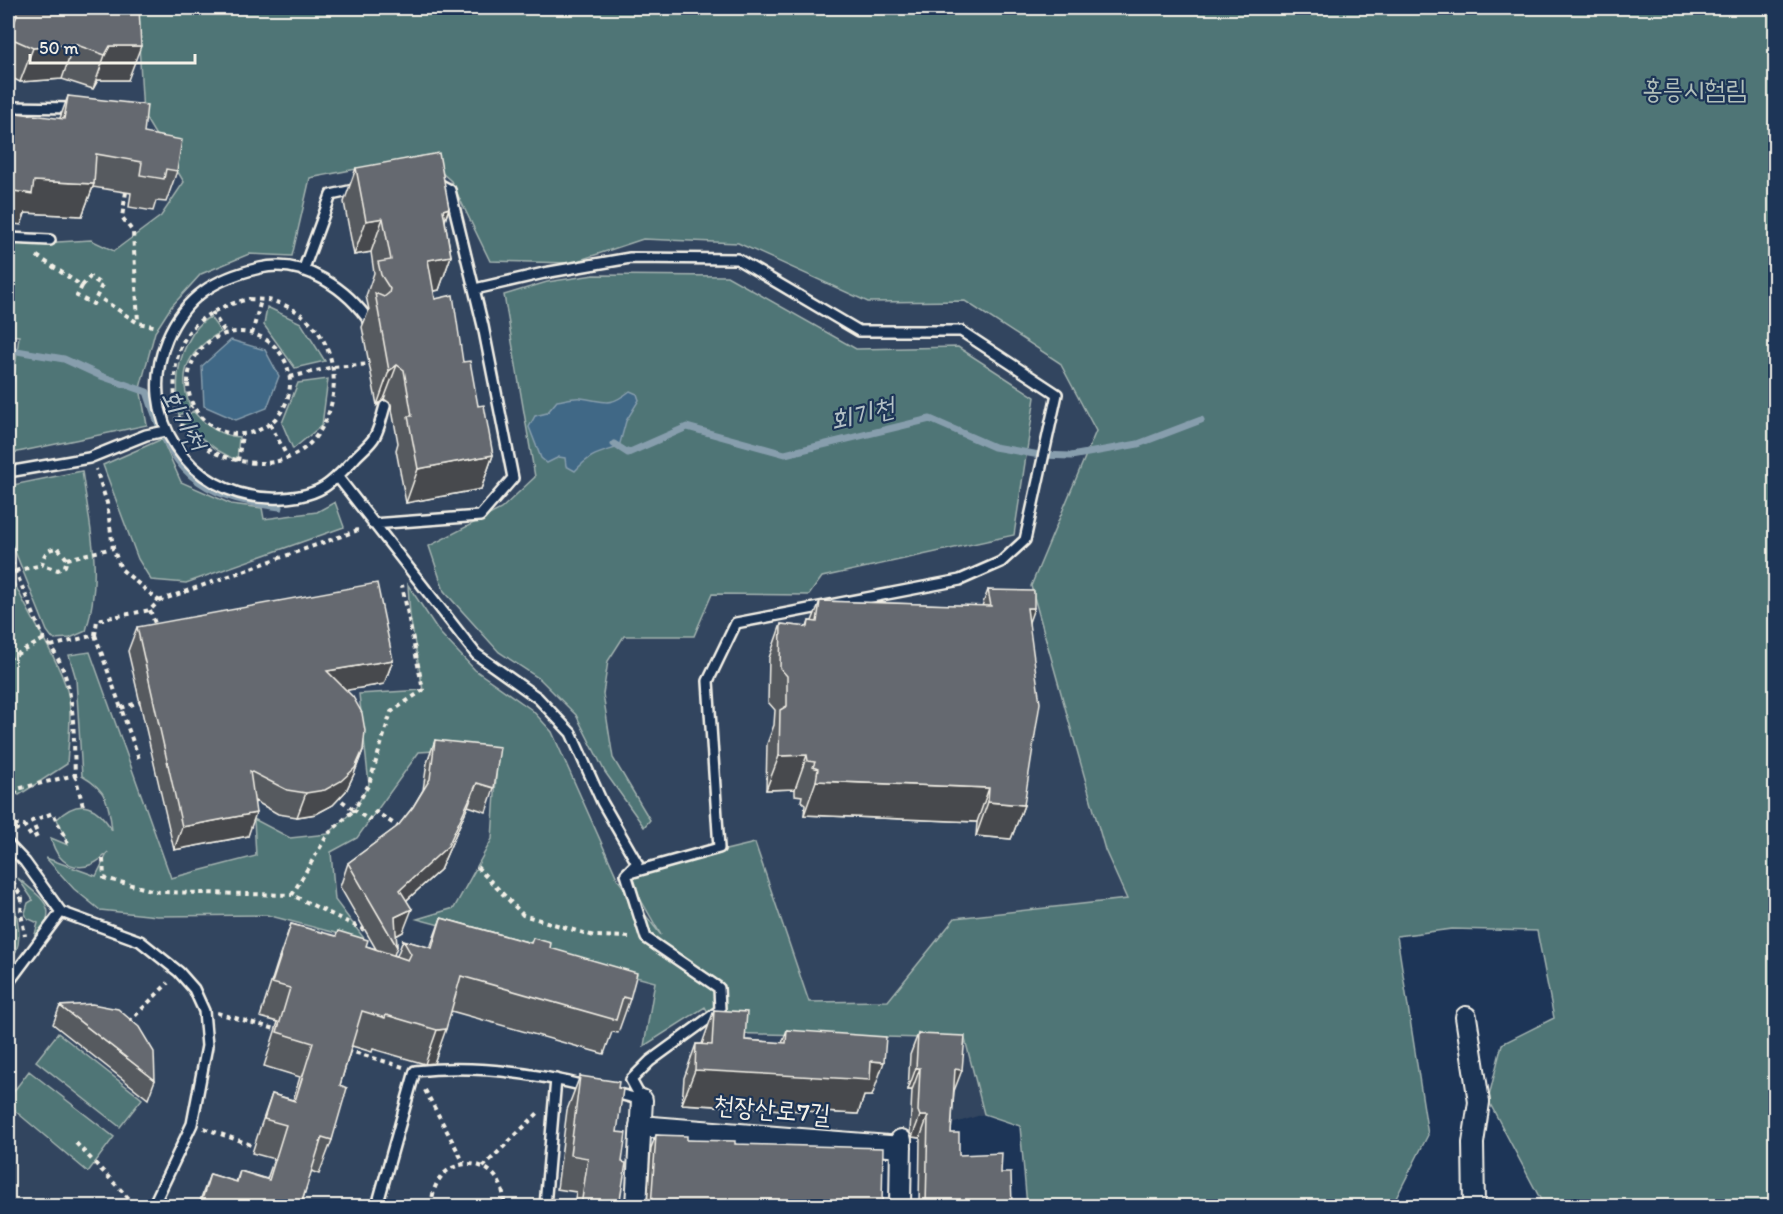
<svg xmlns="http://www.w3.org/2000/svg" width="1783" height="1214" font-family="Itim,'Poor Story',sans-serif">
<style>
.built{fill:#33455e}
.green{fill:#4f7476;stroke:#a2b2af;stroke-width:1.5}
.water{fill:#3f6786;stroke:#879ead;stroke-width:1.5}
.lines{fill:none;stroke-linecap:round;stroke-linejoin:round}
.stream{stroke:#879ead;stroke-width:7}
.service-casing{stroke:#f4f1e8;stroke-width:14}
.minor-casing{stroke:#f4f1e8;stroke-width:24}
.path{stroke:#f4f1e8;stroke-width:4;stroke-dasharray:4.5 4.5;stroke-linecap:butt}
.service{stroke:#1d3557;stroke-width:9}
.minor{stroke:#1d3557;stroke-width:20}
.wall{fill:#575a5f;stroke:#f4f1e8;stroke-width:1.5}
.shaded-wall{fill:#474a4e;stroke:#f4f1e8;stroke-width:1.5}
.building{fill:#65696f;stroke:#f4f1e8;stroke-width:1.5}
.labels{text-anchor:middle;stroke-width:4.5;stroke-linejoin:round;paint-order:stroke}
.park-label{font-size:26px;fill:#b2bfba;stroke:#1d3557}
.street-label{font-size:26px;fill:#f4f1e8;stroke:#1d3557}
.water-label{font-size:27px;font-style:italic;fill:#b5c1c6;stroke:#1d3557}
</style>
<rect width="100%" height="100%" fill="#1d3557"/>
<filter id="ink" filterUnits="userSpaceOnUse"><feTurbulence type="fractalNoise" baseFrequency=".0167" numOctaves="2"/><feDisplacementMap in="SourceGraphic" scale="12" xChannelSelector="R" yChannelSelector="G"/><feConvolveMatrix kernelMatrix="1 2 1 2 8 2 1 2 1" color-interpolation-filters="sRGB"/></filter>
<g filter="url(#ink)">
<!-- built -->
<path class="built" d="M8,8h1454l-335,891 -91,54 -52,161 -83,26 -268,-23 -6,89h-619z"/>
<!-- green -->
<path class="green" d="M137,8h1638v1198h-231l-56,-106 14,-56 52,-26 -17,-87 -85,-2 -55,7 31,199 -36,71h-365l-7,-80 -36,-12 -19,-75 -245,-6 -15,-26 -61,39 11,-64 -238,-63 37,-11 38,-69 6,-92 -79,5 -62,86 -26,14 4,48 31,41 -99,-26 -110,1 -57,-6 -26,-21 -28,-31 50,18 12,-24c-21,24 -50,18 -57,-14l17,7 -11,-26c24,-23 41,-12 55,11 -3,-27 -5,-40 -30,-54l-6,-97 -7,-24 21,-3 81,226 85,-22 -2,-37 36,19 38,-4 26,-24 15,-26 -10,-90 64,-4 -13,-74 -2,-31 32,48 35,37 57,40 20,22 66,148 43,55 -35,-61 129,-31 54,159 79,-1 67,-83 172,-19 -22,-49 -74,-264 65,-155 -36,-68 -95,-62 -97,1 -130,-59 -95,-4 -72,24 -81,-2 -39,-80 -28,-25 -113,22 -18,78 -43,-2 -48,20 -30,33 -16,25 -15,56 7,37 -139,29v-28l11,-90 -11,-1v-90l83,-5 23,11 47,-35 23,-34 -41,-68z
M594,275l133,1 129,73 102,-2 77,50 -21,138 -192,42 -13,18 -97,-1 -18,42h-70l-16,25 -5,33 10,64 37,62 -6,7 -39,-55 -29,-57 -36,-36 -41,-27 -55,-61 -15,-45 72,-37 34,-32 -31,-182 43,-13z
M267,307l34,16 24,38 -30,7 -31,-43z
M210,317l11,15c-30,17 -45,38 -31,74l-11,10c-3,-31 -4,-55 14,-83 5,-7 10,-13 17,-16z
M328,379l-6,46 -29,24 -11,-26 16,-40z
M193,411c13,15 26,24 46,26l-2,24 -18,-10 -39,-29z
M162,439l19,43 50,22 31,4 2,11 53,-7 18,-10 9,25 -158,56 -35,-3 -13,-21 -35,-94z
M82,471c8,57 21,104 4,160l-16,7 -17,1 -6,-8 -39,-97v-48z
M8,569c14,37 56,96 61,130 3,21 -1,44 -2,65l-48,31 -4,-3 -7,2z
M18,878c28,24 43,31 15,64l5,-19 -11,-5 -2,-5 3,-10 5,-3z
M14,903c4,18 11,45 -6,59v-57z
M58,1033l84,66 -22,28 -84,-66z
M29,1071l85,66 -26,35 -80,-67v-6z"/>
<!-- water -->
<path class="water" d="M231,340l34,10 14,26 -12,32 -31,12 -32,-14 -2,-40z
M630,391l7,3 2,6 -13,21 -7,26c-22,7 -27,6 -44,24l-9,-5 -1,-8 -6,-1 -12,6 -6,-5 -12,-31 6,-11 12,-3 10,-12c8,-1 16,-4 24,-3 25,3 27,10 49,-7z"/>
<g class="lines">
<!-- stream -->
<path class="stream" d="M11,350l53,9 37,17 46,16c26,81 48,104 133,115
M614,444l14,9 59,-26 98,27 145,-35 64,28 46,8 31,1 67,-12 63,-24"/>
<defs>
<path id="service" d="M8,107l66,1
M8,238l42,2
M303,271l28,-76 27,-6
M475,289l69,-16 86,-15 107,1 122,72h102l96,63 -32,146 -24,22 -41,18 -224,43 -28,58 11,167 -93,26
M371,324c-23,-35 -67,-66 -111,-56 -44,10 -75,28 -93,71 -32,77 21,157 104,159 17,1 39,-2 53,-11 11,-7 21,-18 30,-28 6,-7 17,-15 21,-23 5,-9 7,-21 10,-30
M8,472l81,-14 57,-23 20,-4
M337,476l139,178 62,44 33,35 31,69 35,61 -11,11 20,64 73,50 1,22 -70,51 -19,19 11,20
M373,524l107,-8 33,-38 -30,-152 -33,-136 -15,-8
M8,844l17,18 36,50 79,29 39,31 15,17 10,22 3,35 -15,78 -39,82
M8,983l53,-71
M611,1092l31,8
M377,1206l38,-135c56,-6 119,2 174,16
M545,1206l11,-127"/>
<path id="minor" d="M1466,1017l13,85 -6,41 1,63
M640,1126l261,21
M636,1206l6,-106
M900,1206l1,-66"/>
</defs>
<!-- service casing -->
<use href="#service" class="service-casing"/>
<!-- minor casing -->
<use href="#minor" class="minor-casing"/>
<!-- path -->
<path class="path" d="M126,192l-4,25 11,15 5,90
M37,256l45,30 8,-9 12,8 -5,11 41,27 20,4
M82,286l-5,10 16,8 4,-8
M249,299c9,1 19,0 27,3 92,29 68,175 -29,160 -12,-2 -25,-5 -35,-11 -12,-8 -24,-20 -35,-29 -8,-67 0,-106 72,-123z
M212,312l14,22
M188 383a51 51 0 1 1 102 0a51 51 0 1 1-102 0Z
M252,334l9,-34
M290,377l43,-10 39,-3
M178,420l14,-14
M270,424l18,34
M238,461l4,-26
M8,553l36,86c33,34 29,91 31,136l-58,14 -6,17
M67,559l46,-11
M15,571l27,-6c2,-11 4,-16 16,-17l9,11 -2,7 -7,4 -16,-5
M159,601l202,-72
M150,610l6,16
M95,635l44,124
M51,646l44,-11 2,-15 53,-10 9,-9 -38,-32 -8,-21 -6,-45 -11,-34
M8,659l36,-20
M121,708l19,-6
M8,770l7,22
M75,775l8,31
M342,801l12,9 -26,24 -36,61 72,35
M11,805l2,20
M400,828l-24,-16 -7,8 -15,-10 15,-26 22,-72 32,-22 -21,-105
M18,831l-5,-6h11l8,13 6,-3 -6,-14 21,-8 16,33
M103,859l1,19 55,14 133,3
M477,867l46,48 71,21 36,1
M8,874l14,24 -14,5
M22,898l-1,15 4,23
M217,1013l62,17
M129,1022l39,-39
M347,1050l56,17
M425,1090l39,73
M204,1128l50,18
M76,1143l60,63
M483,1167l55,-54
M432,1206c-1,-56 74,-56 72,0
M504,1206h26"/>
<!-- service -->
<use href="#service" class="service"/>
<!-- minor -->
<use href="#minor" class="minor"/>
</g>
<!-- wall -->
<path class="wall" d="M8,8h131l-11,72h-30l-5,9 -31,-10 -42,3 -12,-6z
M68,96l76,37 33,38 -11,31 -10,-1 -3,10 -24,-4 2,-14 -38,-6 -11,29 -57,-3 -4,12z
M356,168l93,40 -4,13 6,35 -12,34 -5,1 1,8 28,63 15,44 15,49 -12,34 -75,14 -10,-53 2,-7 -7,-39 -7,-5 -7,6 -15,-78 7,-17 -3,-14 8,-23 -3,-21 -17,3 -10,-53z
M988,590l41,33 -5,182 -13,34 -35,-3 1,-14 -173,-7 1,-11 -4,-3 1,-5 -7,-1v-6l-29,1 1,-46 7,-19 1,-15 -7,-8 1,-44 12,-34 26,3 2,-6h3l8,-20 162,5z
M137,627l256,33 -9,24 -38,6 17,60 -9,24 -8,17 -13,14 -17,9 -19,3 -19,-3 -23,-13 -7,35 -74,14 -46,-199z
M435,740l59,48 -8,24 -18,-6 -28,64 -33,30 -4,32 -7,4 1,11 -3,8 3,1 6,-16 27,8 11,-30 90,25 2,-5 97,61 -12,34 -6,-1 -8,22 -153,-43 -17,52 -9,1 -52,-15 -1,3 -20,-6 -12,39 -8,55 -13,34 -8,-3 -10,34 6,1h-109l12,-32 26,8 4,-11 27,8 7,-20 -22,-6 8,-25 12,-34 21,6 7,-23 -36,-11 14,-44 -18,-5 19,-59 12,-34 85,25 -36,-62 8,-24 50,-37 15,-19 10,-17 4,-27z
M60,1006l95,74 -7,19 -95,-75z
M714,1010l31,30 37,3 5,-13 85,66h-8l-6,18 -176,-10 2,-26 12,-34h6z
M918,1034l36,57 -3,42 8,22 42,18 11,33h-93l1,-68 -8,-1 -2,-4 2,-43h-4l2,-35z
M580,1076l38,12 -1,44 5,30 -3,44h-45l2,-14 -19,-3 10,-79z
M656,1135l31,5 48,4 147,62h-235l4,-58z"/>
<!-- shaded-wall -->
<path class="shaded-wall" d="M8,15l9,1 -9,21z
M74,44l-12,35 -42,3 13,-34z
M110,46h31l-13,34h-30l-5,9 12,-34z
M34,181l60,3 -12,32 -57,-3 -4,12 -13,-2v-33z
M449,208l-12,35 6,-33z
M383,218l-12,34 -17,3 12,-34z
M451,256l-12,34 -23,5 12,-35z
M397,365l-13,34 -7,6 12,-34z
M493,455l-12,34 -75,14 12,-34z
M1027,608h7l-12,34z
M393,660l-9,24 -66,11 9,-24z
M363,750l-9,24 -8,17 -13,14 -17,9 -19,3 9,-24z
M807,755l-12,34 -29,1 13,-34z
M816,781l173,7 -12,34 -173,-7z
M477,783l-9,23 -28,64 -49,44 9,-24z
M988,802l36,3 -13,34 -35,-3z
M256,813l-8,23 -74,14 8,-23z
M412,909l-9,23 -11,6 3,-21z
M446,1029l-12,34 -9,1 12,-34z
M871,1061l13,1 -12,34h-8l-6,18 -176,-10 13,-34z
M916,1068h4l-8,22h-4z
M955,1069l7,1 -8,21h-7z
M920,1116h8l-8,22 -8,-1z
M960,1203h19l-1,3h-19z"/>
<!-- building -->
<path class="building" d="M8,8h131l2,38h-31l-5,9 -31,-11 -41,4 -25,-11 9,-21 -9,-1z
M68,96l79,9 -3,28 38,7 -5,31 -11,-2 -2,10 -24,-4 2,-13 -46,-8 -2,30 -60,-3 -2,13 -24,-4v-78l56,7z
M439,153l10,55 -6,2 8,46 -23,4 7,39 18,-4 10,67 7,-1 8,45 6,-1 9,50 -75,14 -10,-53h4l-8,-46 -7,-5 -8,6 -14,-78 9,4 5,-4 1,-4 -9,-14 -3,-13 13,-2 -8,-42 -17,3 -10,-53z
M377,583l16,77 -66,11 26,26 9,16 3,18 -2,19 -8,18 -14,13 -16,9 -19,3 -19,-3 -37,-19 6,42 -74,14 -45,-200z
M988,590l46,1v17h-7l13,95 -16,102 -36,-3 1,-14 -173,-7 2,-12 -5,-2 2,-5 -7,-1 -1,-6 -28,1 1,-46 7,-4v-30l-7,-8 1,-44 27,3 1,-6 8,1 3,-21 171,5z
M435,740l65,7 -6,41 -17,-5 -29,63 -48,44 12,19 -17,8 2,30 -49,-84 50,-37 15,-19 17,-28z
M441,918l90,25 2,-5 18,5 -1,5 87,25 -7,26 -7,-2 -7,23 -155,-44 -15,53 -9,1 -51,-15 -1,3 -23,-7 -22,74 7,3 -15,52 -10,-3 -21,68 6,1h-107l10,-32 27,8 3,-11 29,9 17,-55 -22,-6 8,-25 23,7 18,-58 -36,-11 13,-44 -18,-5 19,-59 45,12 2,-5 30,9 -2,6 42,14 3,-6 -8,-14 29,8z
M92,1004l26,5 21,18 15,25 1,28 -95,-74z
M714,1010l33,2 -2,28 41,3 1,-13 99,7 -2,25 -13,-1 -1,19 -175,-10 1,-26 16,1z
M918,1034l47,2 -3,34 -7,-1 -4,64h8v22l43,-2 -1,20h10l1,33h-33v-3h-19v3h-34l2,-90h-8l-2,-5 2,-43h-4z
M580,1076l39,6 -1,6 5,1 -6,43 9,1 -4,29 4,1 -7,43h-38l7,-48 -18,-3z
M656,1135l31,1v4l48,1v3l148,4 -1,58h-231z"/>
</g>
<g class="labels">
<!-- park labels -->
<g class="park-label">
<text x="1694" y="98">홍릉시험림</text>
</g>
<!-- street labels -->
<g class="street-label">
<text transform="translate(772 1109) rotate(5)" y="9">천장산로7길</text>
</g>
<!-- water labels -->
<g class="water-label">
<text transform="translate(862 414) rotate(-14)" y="9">회기천</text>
<text transform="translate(183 420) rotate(62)" y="9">회기천</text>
</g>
</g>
<!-- margin -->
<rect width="1783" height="1214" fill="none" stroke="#1d3557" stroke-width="30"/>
<rect x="15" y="15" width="1753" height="1184" fill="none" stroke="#f4f1e8" stroke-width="2" filter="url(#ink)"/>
<!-- scale -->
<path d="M30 54v9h165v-9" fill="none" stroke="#f4f1e8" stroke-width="3"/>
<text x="39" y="54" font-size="18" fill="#f4f1e8" stroke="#1d3557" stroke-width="4.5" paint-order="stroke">50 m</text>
</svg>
